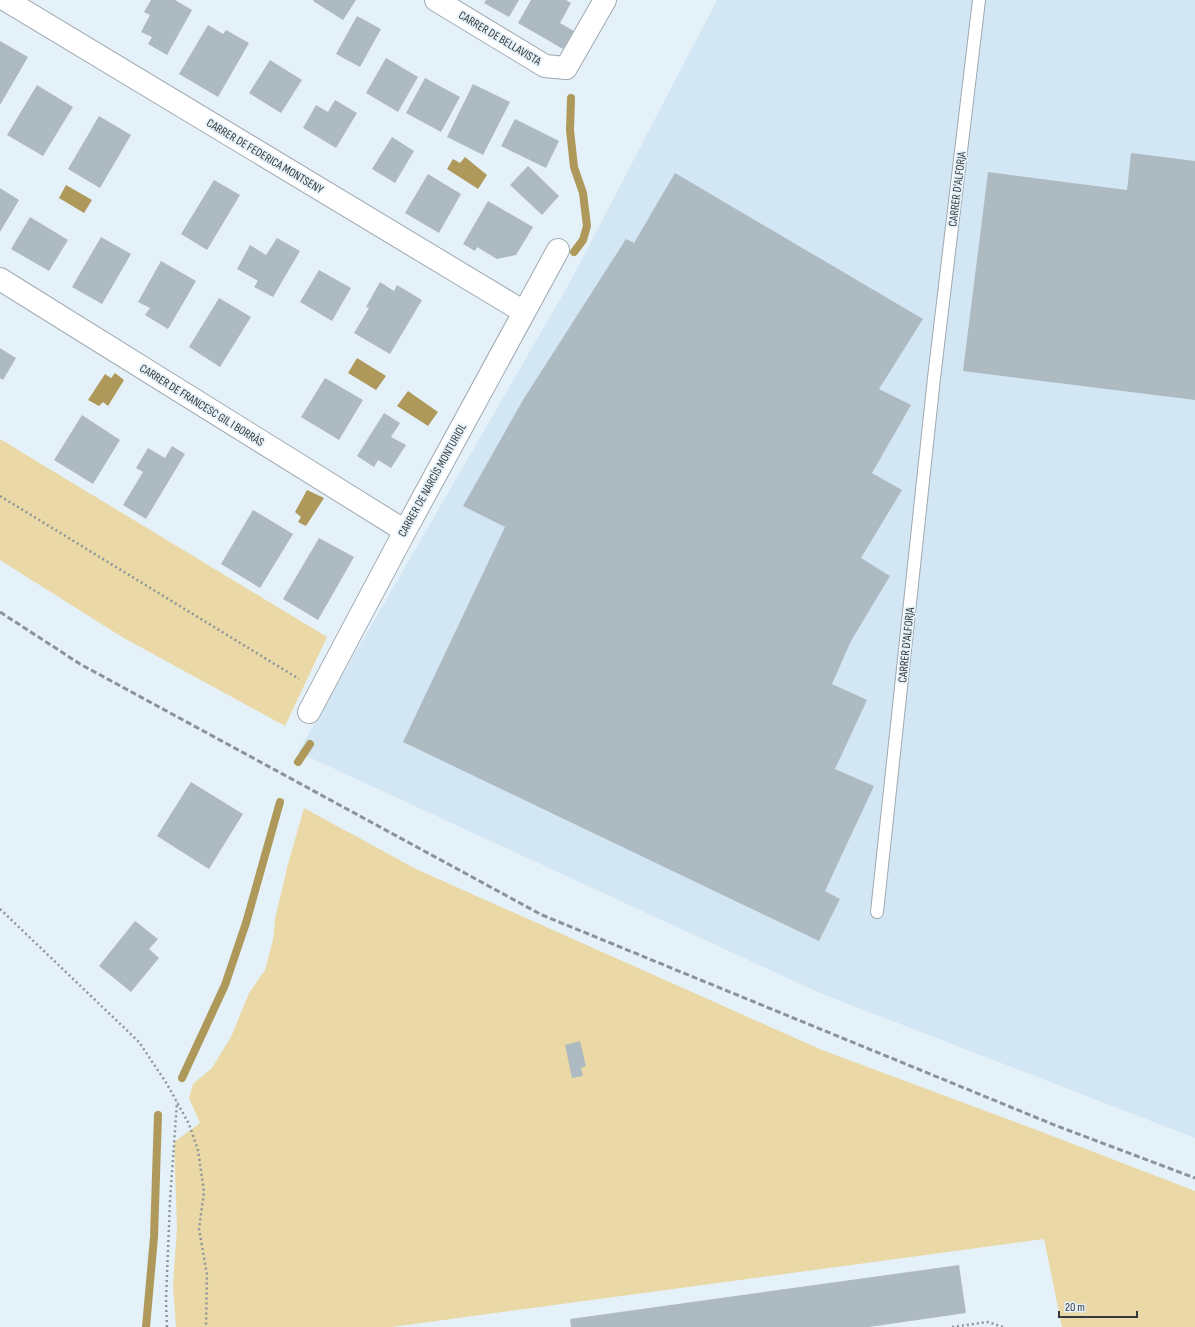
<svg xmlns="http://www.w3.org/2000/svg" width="1195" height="1327" font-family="'Sofia Sans Condensed',sans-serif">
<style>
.built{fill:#d3e6f3}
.green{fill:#ead9a6}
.water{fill:#ae995b}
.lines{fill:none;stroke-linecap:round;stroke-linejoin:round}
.stream{stroke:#ae995b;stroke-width:8}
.building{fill:#aebac1}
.lane-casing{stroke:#9ea9b0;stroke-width:14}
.street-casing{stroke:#9ea9b0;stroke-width:24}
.path{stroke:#8d959a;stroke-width:2.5;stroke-dasharray:2 3;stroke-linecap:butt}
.lane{stroke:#fff;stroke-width:12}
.street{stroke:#fff;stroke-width:22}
.rail{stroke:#8b9399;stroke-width:3;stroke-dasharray:6 3;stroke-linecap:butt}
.labels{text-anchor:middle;stroke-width:3.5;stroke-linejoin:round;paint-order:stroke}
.street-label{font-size:12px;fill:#363a3d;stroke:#e5f1f9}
</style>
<rect width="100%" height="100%" fill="#e5f1f9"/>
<!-- built -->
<path class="built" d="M717,0h478v1138l-375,-145 -522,-241 272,-470z"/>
<!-- green -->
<path class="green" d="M0,439l327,198 -42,89 -163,-89 -122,-77z
M304,808l112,61 406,181 207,77 166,64v136h-133l-18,-88 -652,88h-216l-3,-41 4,-59 -3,-85 26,-19 -11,-25 4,-14 19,-16 19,-31 18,-44 16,-23 8,-30 2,-21 13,-55z"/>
<!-- water -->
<path class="water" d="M465,157l22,18 -9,14 -31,-20 6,-10 7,4z
M66,185l26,15 -8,13 -25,-15z
M357,358l29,18 -10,14 -28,-17z
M115,373l9,7 -16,26 -5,-4 -4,4 -11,-6 17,-26 6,4z
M408,391l30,21 -10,14 -31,-20z
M307,490l17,8 -18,28 -8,-4 3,-5 -6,-5z"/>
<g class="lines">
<!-- stream -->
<path class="stream" d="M571,98l-1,32 4,37 9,26 4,33 -4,14 -9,12
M298,762l12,-18
M182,1078l43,-93 21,-62 34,-121
M146,1327l8,-90 4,-122"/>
</g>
<!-- building -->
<path class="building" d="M151,0h24l17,10 -25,45 -19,-11 4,-7 -11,-5 9,-17 -6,-3z
M314,0h42l-13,20 -30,-19z
M486,0h33l-10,17 -25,-14z
M531,0h35l5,3 -11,20 14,8 -11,18 -45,-26z
M357,16l24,13 -21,38 -24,-13z
M208,25l15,9 3,-4 23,13 -31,54 -39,-23z
M0,41l28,16 -28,48z
M386,58l32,19 -20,35 -32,-19z
M270,60l32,20 -21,33 -32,-20z
M425,78l35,19 -19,35 -35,-19z
M473,84l37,18 -27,53 -36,-18z
M37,85l36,22 -30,49 -36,-21z
M335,100l22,13 -21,35 -33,-20 13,-23 12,7z
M99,116l32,19 -31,53 -32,-19z
M515,119l44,22 -13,27 -45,-22z
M392,137l22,14 -19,32 -23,-14z
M1131,153l64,8v239l-232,-29 25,-199 139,18z
M528,166l31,30 -17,19 -32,-30z
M675,173l248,146 -44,70 32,16 -39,68 30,17 -41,68 29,18 -39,65 -19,43 35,16 -32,69 39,17 -49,105 15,8 -21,42 -416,-199 102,-215 -42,-21 60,-106 103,-161 8,4z
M428,174l33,20 -22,39 -34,-20z
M214,180l26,15 -33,55 -26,-16z
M0,188l19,12 -19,32z
M488,201l45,26 -17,28 -19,4 -20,-12 -2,4 -12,-7z
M30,217l38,23 -19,31 -38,-22z
M101,237l30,17 -29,50 -30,-17z
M277,238l23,13 -27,46 -19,-10 4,-6 -21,-12 13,-24 16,10z
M161,261l35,20 -28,48 -23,-14 5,-7 -12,-6z
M319,270l32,18 -19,33 -32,-19z
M380,282l14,9 3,-6 25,15 -32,54 -36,-21 15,-25 -3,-1z
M219,298l32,19 -31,50 -31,-20z
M0,348l16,10 -13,22 -3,-2z
M325,378l38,22 -24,40 -38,-23z
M384,413l16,10 -9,14 15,8 -15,23 -13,-8 -4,7 -17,-11z
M82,415l38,25 -27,44 -39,-24z
M172,446l13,8 -39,65 -23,-14 20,-33 -7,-4 12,-20 17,10z
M253,510l40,24 -33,54 -39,-24z
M319,538l35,19 -36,63 -35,-21z
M191,782l52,32 -34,55 -52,-33z
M135,921l23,18 -9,10 10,9 -28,34 -32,-26z
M580,1041l6,25 -5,2 2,8 -11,2 -7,-33z
M959,1265l7,48 -97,14h-298l-1,-8z"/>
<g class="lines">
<defs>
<path id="lane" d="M877,912l57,-534 45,-378"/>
<path id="street" d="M6,0l518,312
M436,0l109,66 21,2 39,-68
M0,279l405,252
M309,712l96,-181 153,-281"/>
</defs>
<!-- lane casing -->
<use href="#lane" class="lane-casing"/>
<!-- street casing -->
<use href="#street" class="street-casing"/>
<!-- path -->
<path class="path" d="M0,496l299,183
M0,909l139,133 28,42 22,40 9,26 6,42 -5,37 8,46 -1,52
M167,1327l-1,-27 4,-100 7,-98
M952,1327l36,-5 15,5"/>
<!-- lane -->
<use href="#lane" class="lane"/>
<!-- street -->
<use href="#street" class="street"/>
<!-- rail -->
<path class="rail" d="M0,612l80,52 462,251 515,211 138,52"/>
</g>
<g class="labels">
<!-- street labels -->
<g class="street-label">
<text transform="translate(500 38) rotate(31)" y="4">CARRER DE BELLAVISTA</text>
<text transform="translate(265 156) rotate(31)" y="4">CARRER DE FEDERICA MONTSENY</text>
<text transform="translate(957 189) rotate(-83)" y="4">CARRER D'ALFORJA</text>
<text transform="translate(202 405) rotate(32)" y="4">CARRER DE FRANCESC GIL I BORRÀS</text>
<text transform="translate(432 480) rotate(-61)" y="4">CARRER DE NARCÍS MONTURIOL</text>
<text transform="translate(906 645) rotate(-84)" y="4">CARRER D'ALFORJA</text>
</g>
</g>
<!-- scale -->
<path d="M1059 1311v6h78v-6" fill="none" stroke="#363a3d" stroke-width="2"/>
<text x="1065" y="1311" font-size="12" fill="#363a3d" stroke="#e5f1f9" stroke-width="3" paint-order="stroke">20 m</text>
</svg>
